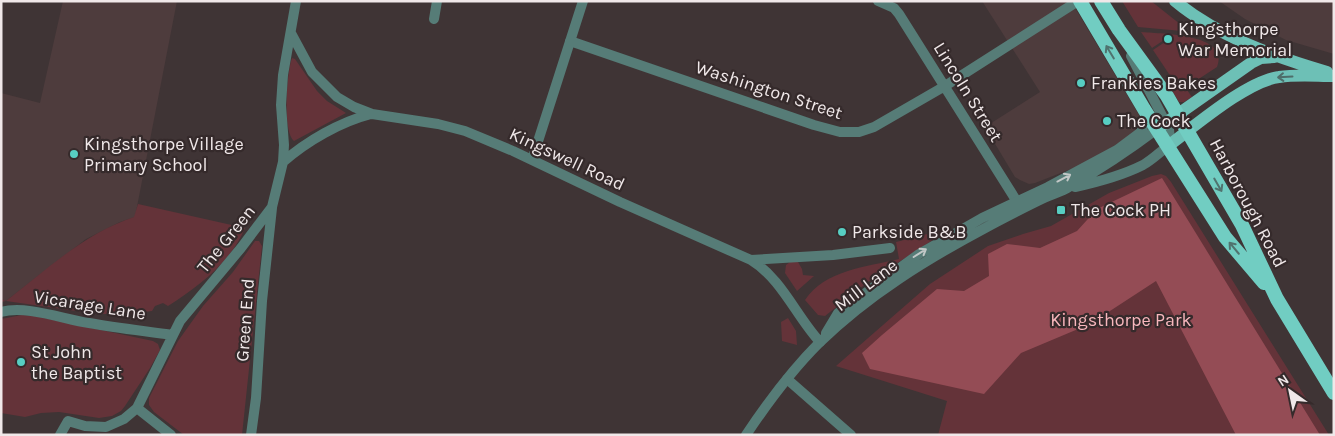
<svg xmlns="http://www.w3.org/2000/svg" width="1335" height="436" font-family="Karla,sans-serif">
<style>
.built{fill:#4e3c3d}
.green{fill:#643339}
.forest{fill:#944c55}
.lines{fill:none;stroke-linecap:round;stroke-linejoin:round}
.minor{stroke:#567c77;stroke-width:10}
.tertiary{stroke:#567c77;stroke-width:10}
.primary{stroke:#6dc0b6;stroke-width:12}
.trunk{stroke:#71cdc2;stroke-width:14}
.oneway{stroke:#50736f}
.oneway2{stroke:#4e6e6a}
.oneway3{stroke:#c2c8c7}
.poi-dot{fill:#57cec2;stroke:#352a2b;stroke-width:2}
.labels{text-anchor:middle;stroke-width:4.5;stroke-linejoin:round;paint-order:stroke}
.poi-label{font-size:18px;fill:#f0e8e9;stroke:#352a2b;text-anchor:start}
.street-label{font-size:18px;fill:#f0e8e9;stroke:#352a2b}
.park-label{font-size:18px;fill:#f8b7bd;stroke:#352a2b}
</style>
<rect width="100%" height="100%" fill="#3f3435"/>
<!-- built -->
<path class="built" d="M63,1h114l-42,216 -15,5 -34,17 -80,62 -5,-2v-206l39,10z
M982,1h89l68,114 1,10 -2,5 -44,30 -59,23 -6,1 -9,-4 -5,-3 -30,-50 55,-35z
M1219,1h115v53l-48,-14 -41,-21z"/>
<!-- green -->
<path class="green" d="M1122,1h29l34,27 -3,3 -44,-4z
M1141,32c20,2 89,1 76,35l-23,15 -3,-5 -4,3 2,6 -20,-12 -16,-24 12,-8 -1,-2 -12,8z
M292,58l3,1 22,32 10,10 19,12 -52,28c-12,-9 -7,-70 -2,-83z
M1165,79l22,11 5,7 -8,5h-5z
M1161,174l5,2 5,6 158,253h-391l9,-34 -111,-35 94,-82 58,-38 35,-12 28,-8 58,-33 43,-17z
M138,204l107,24c-14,34 -47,59 -77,78l-5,-3 -8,3 -3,5 -31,4 -31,-2 -84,-12 -5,1v-3l5,2c40,-31 79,-68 128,-84z
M935,232l4,4 -71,46 -43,34 -7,-1 -13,-15c20,-30 61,-33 94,-41l-3,-17z
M255,241h4l3,5 -20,189h-58l-30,-23 -5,-7v-7l29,-57 25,-35 30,-34z
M790,262h8l4,7 1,6 11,1 -17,15 -12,-18 1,-8z
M22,315l13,1 118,25 5,3 2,6 -10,18 -25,38 -4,5 -9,5 -13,2 -40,-6 -18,1 -16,4 -24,-4v-94z
M788,318l8,13 1,14 -15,-4 -1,-19z"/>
<!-- forest -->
<path class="forest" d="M1162,178l158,257h-84l-80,-154 -66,43 -69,29 -37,41 -114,-25 -8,-16 20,-18 55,-46 27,2 25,-15 -1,-22 19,-10 33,4 37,-17 20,-22z"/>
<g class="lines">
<!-- minor -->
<path class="minor" d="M878,1l16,7 5,6 122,194
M434,19l3,-18
M291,33l21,39 25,25 17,10 18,7 66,10 27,7 48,20 107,51 131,58c31,19 45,56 69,82
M570,41l244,84 26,7h19l15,-5 71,-41 133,-85
M532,160l51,-159
M283,162c24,-21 57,-40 88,-48
M751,260l82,-5 57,-7
M1,312c25,-7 62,7 88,11 27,5 56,8 84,12
M787,379l64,56
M137,408l34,27
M60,435l8,-14 17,5 21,1 18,-8 13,-11 43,-87 61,-73 31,-41 11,-45 1,-17 -3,-40 2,-30 13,-74
M251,435l5,-37 6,-97 10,-93"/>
<!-- tertiary -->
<path class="tertiary" d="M1075,187c23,-5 46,-11 68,-22 9,-5 17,-13 25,-19l2,-5 -1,-12 -38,-73
M826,333l12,-20 81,-59 63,-36 66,-31 69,-37 24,-18 5,-12 -1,-10
M746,435c22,-33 45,-64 73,-92 49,-48 108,-84 168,-116 19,-10 38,-20 57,-29 8,-4 17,-6 25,-11 30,-17 60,-37 88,-58"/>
<!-- primary -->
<path class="primary" d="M1175,1c42,35 100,56 152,71
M1157,129l94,-66 10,-5 13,-1
M1168,146c27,-20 79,-65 111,-69 18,-3 37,-1 55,-1"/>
<!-- trunk -->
<path class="trunk" d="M1080,1l64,108 81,128 39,46
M1101,1l18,29 48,66 15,26 60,103 35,74 57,94"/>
</g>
<!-- one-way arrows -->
<defs><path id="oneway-shaft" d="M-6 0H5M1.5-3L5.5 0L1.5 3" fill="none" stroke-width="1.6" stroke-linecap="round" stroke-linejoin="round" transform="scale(1.25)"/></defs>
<g class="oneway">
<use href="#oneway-shaft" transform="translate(1110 52) rotate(-121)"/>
<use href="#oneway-shaft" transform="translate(1218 185) rotate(60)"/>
<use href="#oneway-shaft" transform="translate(1234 248) rotate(-130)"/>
</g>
<use class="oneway2" href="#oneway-shaft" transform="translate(1285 77) rotate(177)"/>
<g class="oneway3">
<use href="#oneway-shaft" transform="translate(1064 178) rotate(-28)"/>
<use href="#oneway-shaft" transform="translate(920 253) rotate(-32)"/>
</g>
<!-- markers -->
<g class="poi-dot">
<circle cx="1168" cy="39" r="5"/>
<circle cx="1081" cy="83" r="5"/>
<circle cx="1107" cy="121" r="5"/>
<circle cx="74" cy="154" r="5"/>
<rect x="1056" y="205" width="10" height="10" rx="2.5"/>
<circle cx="842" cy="232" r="5"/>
<circle cx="21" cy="362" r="5"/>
</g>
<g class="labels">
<!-- poi labels -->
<g class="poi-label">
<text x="1178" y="35">Kingsthorpe<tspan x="1178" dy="21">War Memorial</tspan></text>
<text x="1091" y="89">Frankies Bakes</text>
<text x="1117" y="127">The Cock</text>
<text x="84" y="150">Kingsthorpe Village<tspan x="84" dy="21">Primary School</tspan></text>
<text x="1071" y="216">The Cock PH</text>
<text x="852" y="238">Parkside B&amp;B</text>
<text x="31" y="358">St John<tspan x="31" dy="21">the Baptist</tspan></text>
</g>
<!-- street labels -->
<g class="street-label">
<text transform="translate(769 90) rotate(18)" y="6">Washington Street</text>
<text transform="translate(968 92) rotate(58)" y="6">Lincoln Street</text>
<text transform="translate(567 159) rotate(25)" y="6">Kingswell Road</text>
<text transform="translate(1248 203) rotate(62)" y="6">Harborough Road</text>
<text transform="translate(226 239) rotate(-51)" y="6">The Green</text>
<text transform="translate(866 285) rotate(-37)" y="6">Mill Lane</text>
<text transform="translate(90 305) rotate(9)" y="6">Vicarage Lane</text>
<text transform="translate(245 320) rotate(-86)" y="6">Green End</text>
</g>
<!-- park labels -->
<g class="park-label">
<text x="1121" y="326">Kingsthorpe Park</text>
</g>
</g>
<!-- border -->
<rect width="1335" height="436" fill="none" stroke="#f0e8e9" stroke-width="5"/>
<!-- north arrow -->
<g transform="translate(1290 391) rotate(327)" stroke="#352a2b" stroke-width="4" paint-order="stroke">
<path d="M0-4L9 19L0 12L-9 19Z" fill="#f0e8e9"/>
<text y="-8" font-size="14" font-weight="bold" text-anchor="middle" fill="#f0e8e9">N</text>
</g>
</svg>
